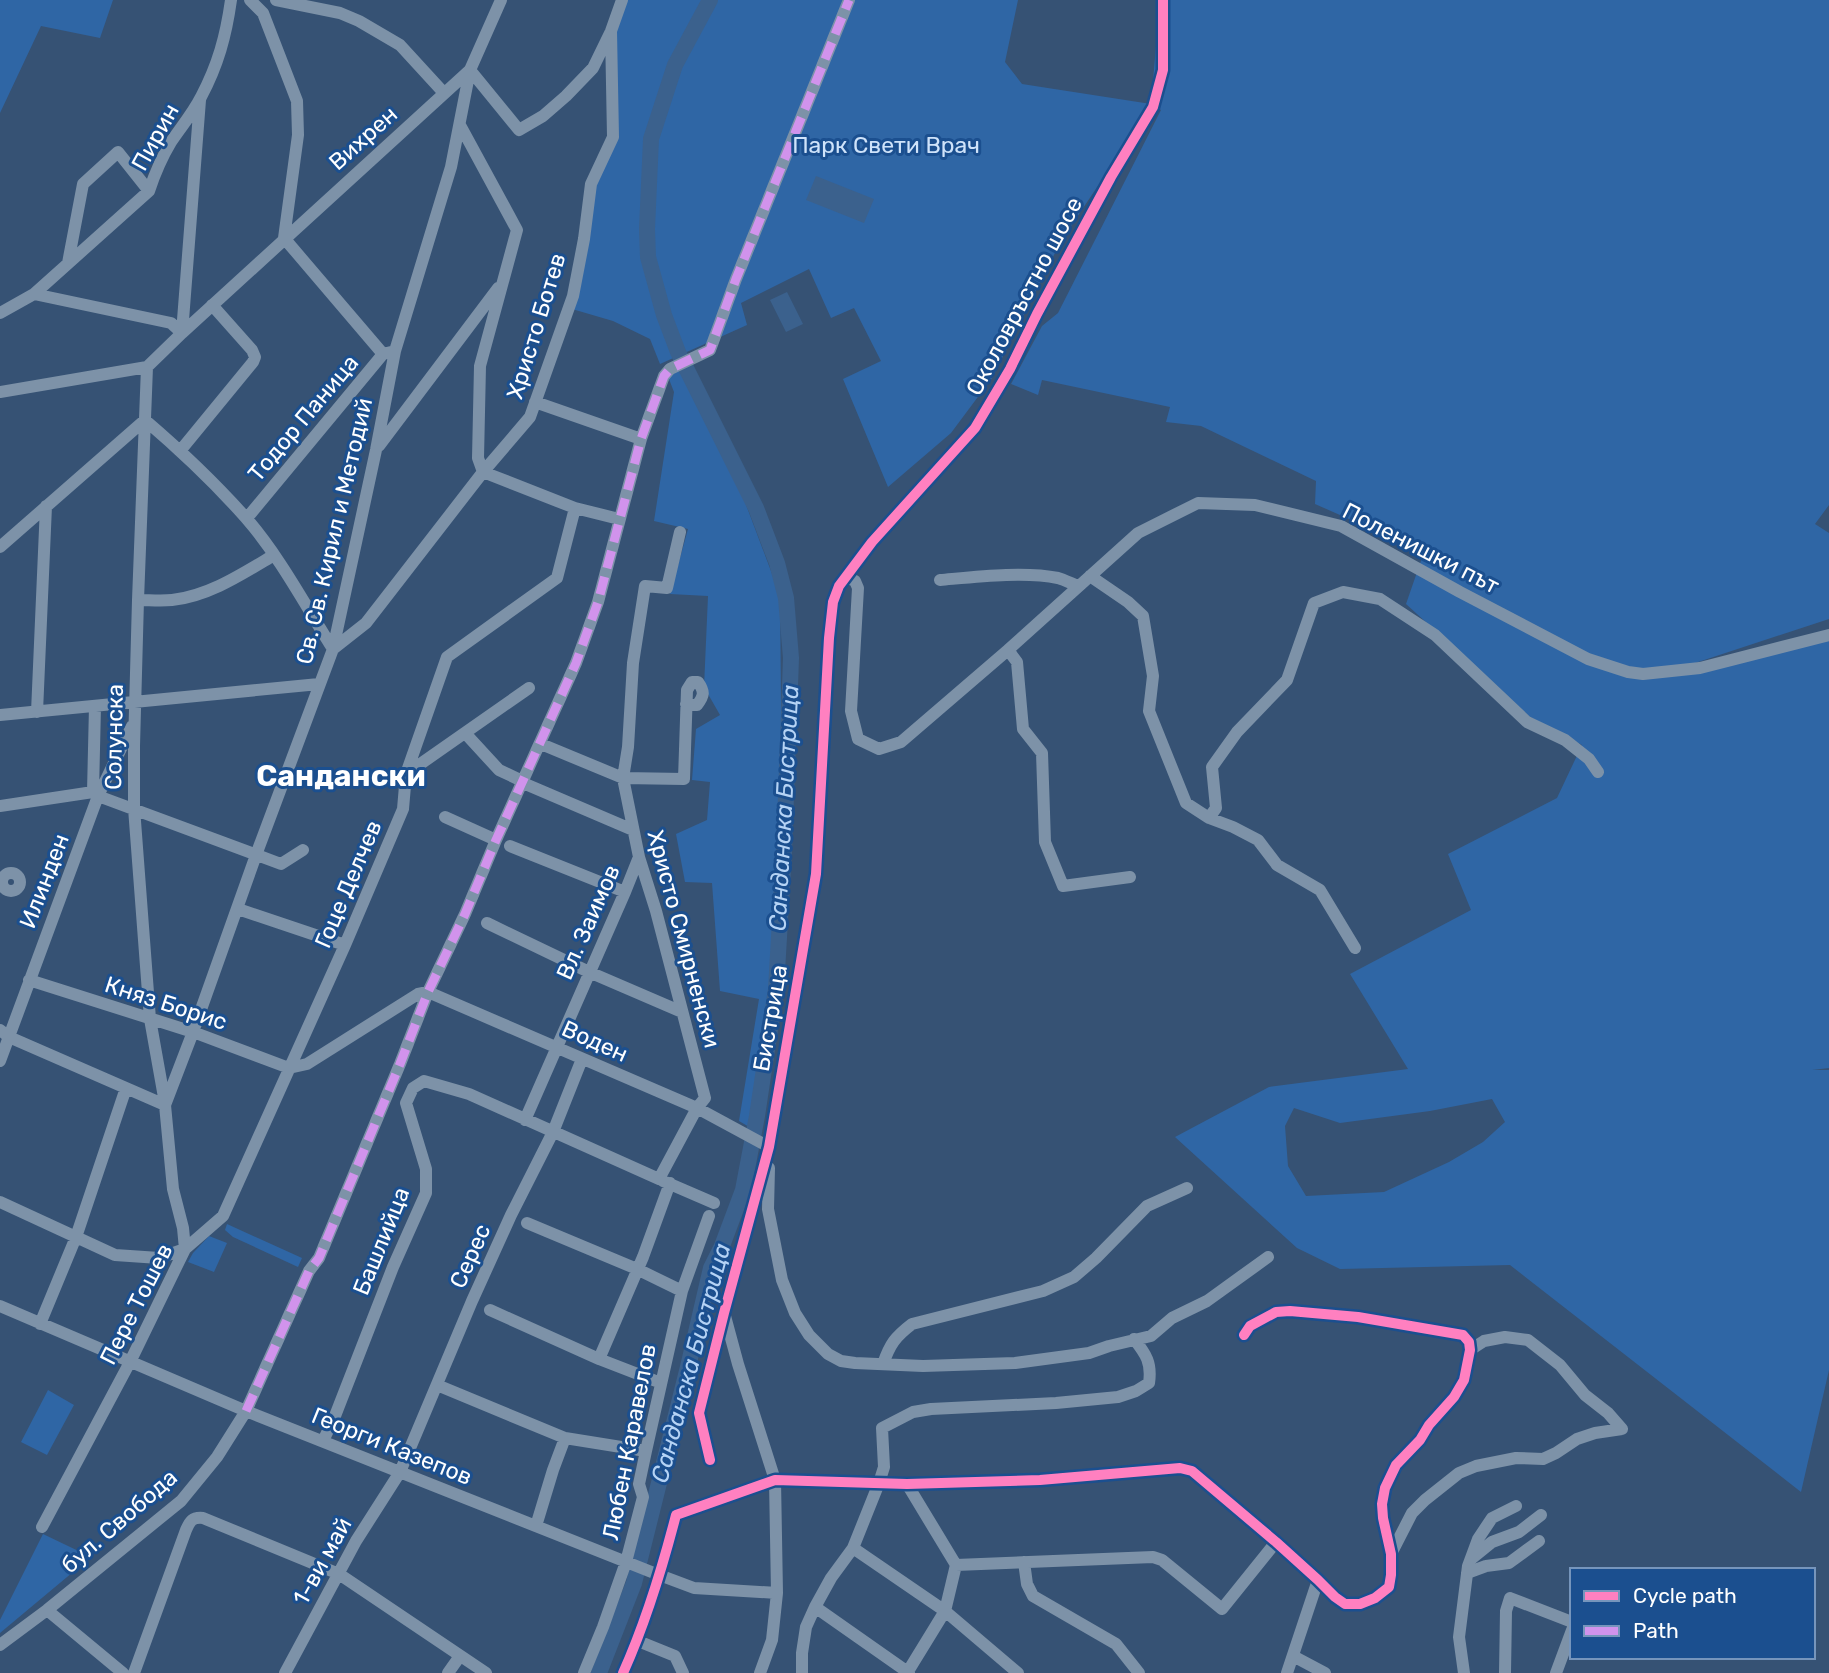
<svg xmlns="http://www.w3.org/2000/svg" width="1829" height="1673" font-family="Rubik,sans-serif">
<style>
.green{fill:#2f66a5;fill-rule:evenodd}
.water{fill:#3b618d}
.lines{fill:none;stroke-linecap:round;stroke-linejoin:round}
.river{stroke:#3b618d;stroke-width:16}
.minor{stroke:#7d92a8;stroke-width:12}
.quiet{stroke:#d193ec;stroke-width:9;stroke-dasharray:18 9;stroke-linecap:butt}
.cycleway-casing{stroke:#1b4f8f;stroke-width:15}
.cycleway{stroke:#ff80c0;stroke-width:10}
.labels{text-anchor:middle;stroke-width:6;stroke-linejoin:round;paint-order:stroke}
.street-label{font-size:23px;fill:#fff;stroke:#1b4f8f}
.park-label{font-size:23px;fill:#cfe3fa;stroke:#1b4f8f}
.water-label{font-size:24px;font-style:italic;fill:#b5d3f5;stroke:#1b4f8f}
.district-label{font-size:30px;font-weight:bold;fill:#fff;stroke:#1b4f8f}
</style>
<rect width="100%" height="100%" fill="#365274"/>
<!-- green -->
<path class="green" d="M0,0h113l-13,38 -59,-12 -41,87z
M625,0h393l-13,62 17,22 129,20 9,-104h669v505l-14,19 14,9v86l-146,48 146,-32v433l-17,2h17v300l-28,122 -291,-227 -170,4 -43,-21 -122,-111 94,-50 139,-18 -58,-95 121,-64 -23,-56 109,-56 25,-53 -52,-28 -124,-113 18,-52 -109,-48 1,-23 -115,-55 -35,-4 4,-15 -128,-27 -4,15 -27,-11 31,-58 16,-13 103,-203 -9,-5 -91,136 -69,137 -41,55 -63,54 -45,-108 38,-18 -27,-53 -23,10 -22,-49 -68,34 6,22 -87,39 -10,-25 -37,-18 -41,-12 19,-121 25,-52 -2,-108zM1492,1099l13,23 -22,20 -34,20 -65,30 -78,4 -18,-30 -3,-40 9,-18 46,15 90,-12z
M682,369l48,93 50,133 2,215 -12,191 -19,127 -12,-7 20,-122 -39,-8 -8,-108 -27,-1 -9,-48 31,-14 3,-38 -18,-2 4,-51 24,-14 -16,-28 4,-91 -38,-2 18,-65 -34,-8 20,-129 -7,-18z
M227,1224l75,34 -4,9 -65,-30 -8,-7z
M209,1236l18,7 -13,29 -26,-10 5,-9z
M48,1390l26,15 -27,50 -26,-13z
M43,1534l48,23 -91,76v-13z"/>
<!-- water -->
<path class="water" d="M816,176l58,23 -10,24 -58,-23z
M787,292l16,32 -17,8 -16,-32z"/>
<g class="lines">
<!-- river -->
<path class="river" d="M599,1673l35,-90 54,-216 23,-99 11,-22 21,-56 14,-74 19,-127 8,-138 7,-193 -5,-60 -9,-35 -21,-55 -78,-156 -14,-37 -16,-58 -1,-28 4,-90 24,-74 35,-65"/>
<!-- minor -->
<path class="minor" d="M250,0l13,13 34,88 1,34 -14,103
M276,0l64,13 19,8 41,24 44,48
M470,70l49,60 24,-14 23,-20 27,-28 18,-37 11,-31
M200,100l-18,233 288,-263
M460,125l57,105 -37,136 -2,92 5,14 92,36 44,11
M284,238l99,116
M68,263l15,-79 35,-32 31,39
M34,294l137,29 11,10 -35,34
M0,313l34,-19 115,-103c6,-18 13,-34 22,-49 10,-15 22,-29 30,-45 17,-32 25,-61 30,-97
M147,367l-9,233 -4,146v62l16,211 15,84
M0,392l147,-25
M535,402l106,37
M379,446l119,-158
M180,451l73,-89 2,-5 -3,-7 -40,-45
M247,518l136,-164 12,-3
M0,547l145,-127c35,30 70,63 101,98 34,39 59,87 87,131l33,-26 117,-151 47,-55 43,-121 11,-57 7,-55 22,-47 -2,-106
M1090,576l38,26 15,14 10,60 -4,35 37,92 23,15 7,-10 -4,-41 25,-35 50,-52 27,-77 29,-11 37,7 55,36 92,87 38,18 24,19 9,13
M846,577l9,4 3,7 -7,123 7,28 21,10 22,-7 107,-92 130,-117 60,-30 57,2 86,21 119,66 128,67 40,13 15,2 57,-6 129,-33
M940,580c34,-3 84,-9 118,-2 7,2 14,6 20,8
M138,600c11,0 23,1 34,0 37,-4 70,-26 102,-45
M1008,650l9,12 6,67 19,24 3,89 18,44 67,-9
M37,712l9,-206
M0,715l319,-31
M465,733l34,37 19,9
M541,744l82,34 61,1 3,-89 5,-8h6c7,10 6,14 -1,23l-11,-1
M406,774l123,-86
M523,783l110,47
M93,792l2,-86
M0,806l93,-14 5,4 183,68 22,-14
M445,817l51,23
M1209,818l24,9 25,13 19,25 43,25 35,58
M510,846l115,46
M2 882a9 9 0 1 1 18 0a9 9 0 1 1-18 0Z
M238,909l107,36
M487,923l102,49 93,40
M29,980l164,52 96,36
M428,992l269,116 72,39
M0,1030l9,7 156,68
M0,1061l98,-265 34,-70
M289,1068l18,-4 111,-70 10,-2
M525,1120l100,-228 14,-35
M769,1168l-1,41 14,71 13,33 14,22 19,19 13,7 14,2 68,3 92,-3 74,-10 20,-7 42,-10 21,-18 35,-17 61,-44
M663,1181l51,22
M0,1202l115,53 44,3 26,-9
M527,1223l110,46 45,22
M185,1249l-2,-21 -10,-39 -8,-84 28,-73 63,-177 77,-206 43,-199 19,-99 56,-184 19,-97 31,-70
M0,1306l246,105 408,162 40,15 83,5
M490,1310l109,49 62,24
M725,1316l13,48 37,116 2,113 -5,47 -12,33
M40,1324l36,-87 50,-149
M1470,1350l14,-9 21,-4 23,3 32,25 25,30 23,18 14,16
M599,1359l44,-102 27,-74
M883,1364c7,-20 12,-27 29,-40l131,-33 31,-14 22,-19 51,-52 40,-18
M437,1385l128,53 81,13
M323,1441l12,-25 58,-149 33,-74v-24l-20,-66 7,-15 11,-7 45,13 190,85 38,-71 8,-10 -49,-187 -17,-54 -16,-79 5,-31 5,-84 12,-77 22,2 13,-56
M710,1460l-11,-47 25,-100 45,-166 47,-273 13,-236 4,-36 6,-16 33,-44 103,-114 35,-59 27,-55 74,-137 42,-70 10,-37v-70
M907,1484l49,81 -11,46 -38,62
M536,1526l17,-56 12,-32
M42,1527l88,-165 55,-113 38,-33 122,-271 58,-136 3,-35 41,-117 110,-79 18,-70
M853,1548l92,63 73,62
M1391,1554l21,-41 13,-13 34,-27 17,-7 40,-8 27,1 13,-6 21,-14 18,-6 27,-4
M1471,1559l21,-17 27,-10 22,-17
M1024,1562l3,22 6,12 83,48 23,29
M956,1565l197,-8 9,3 60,49 54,-67
M1467,1573l19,-7 23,-3 30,-22
M815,1607l94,66
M47,1610l76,63
M638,1641l37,15 8,17
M0,1645l47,-35 134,-109 36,-44 29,-46 63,-140 10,-13 81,-194 28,-72 37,-78 31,-74 80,-177 22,-61 43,-163 23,-63 6,-7 40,-19 26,-71 113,-279
M1293,1656l32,17
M134,1673l52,-143c4,-9 6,-13 17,-12l136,56 147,99
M285,1673l71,-132 44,-69 72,-171 39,-86 42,-83 29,-73
M448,1673l12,-17
M584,1673l19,-46 23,-65 17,-65 -4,-13 7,-33 36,-160 27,-75
M623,1673c23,-51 39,-104 53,-158l99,-35 132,4 133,-4 140,-12 12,3 84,71 42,38 17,17 10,7h15l15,-6 14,-11 2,-12v-21l-8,-36 -1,-14 3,-16 11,-23 24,-25 9,-15 25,-28 10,-17 6,-30 -1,-8 -6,-7 -105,-18 -68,-6 -14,1 -26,14 -6,9
M802,1673v-20l4,-26 9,-20 16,-29 22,-30 26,-65 5,-16 -2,-39 31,-16 18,-3 125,-6 62,-6 18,-6 13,-8c3,-20 -3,-29 -15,-44
M1287,1673l31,-93
M1464,1673l-5,-36 9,-71 10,-27 14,-21 24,-12
M1505,1673l1,-62 4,-13 62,24
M1556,1673l16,-43"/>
<!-- quiet -->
<path class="quiet" d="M246,1411l63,-140 10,-13 81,-194 28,-72 37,-78 31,-74 80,-177 22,-61 43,-163 23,-63 6,-7 40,-19 26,-71 113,-279"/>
<defs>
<path id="cycleway" d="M710,1460l-11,-47 25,-100 45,-166 47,-273 13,-236 4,-36 6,-16 33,-44 103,-114 35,-59 27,-55 74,-137 42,-70 10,-37v-70
M623,1673c23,-51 39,-104 53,-158l99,-35 132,4 133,-4 140,-12 12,3 84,71 42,38 17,17 10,7h15l15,-6 14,-11 2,-12v-21l-8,-36 -1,-14 3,-16 11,-23 24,-25 9,-15 25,-28 10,-17 6,-30 -1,-8 -6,-7 -105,-18 -68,-6 -14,1 -26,14 -6,9"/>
</defs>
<!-- cycleway casing -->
<use href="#cycleway" class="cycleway-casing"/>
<!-- cycleway -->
<use href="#cycleway" class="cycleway"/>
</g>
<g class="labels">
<!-- street labels -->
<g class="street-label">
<text transform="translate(155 137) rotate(-61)" y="8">Пирин</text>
<text transform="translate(363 138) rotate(-42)" y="8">Вихрен</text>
<text transform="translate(1024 296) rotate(-62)" y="8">Околовръстно шосе</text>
<text transform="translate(536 326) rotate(-73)" y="8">Христо Ботев</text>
<text transform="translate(303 418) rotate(-50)" y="8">Тодор Паница</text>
<text transform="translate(334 531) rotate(-77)" y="8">Св. Св. Кирил и Методий</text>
<text transform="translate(1421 548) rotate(27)" y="8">Поленишки път</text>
<text transform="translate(114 737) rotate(-89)" y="8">Солунска</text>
<text transform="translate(44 881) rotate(-69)" y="8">Илинден</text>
<text transform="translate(348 884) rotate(-67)" y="8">Гоце Делчев</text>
<text transform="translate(588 922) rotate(-66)" y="8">Вл. Заимов</text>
<text transform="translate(684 939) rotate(75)" y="8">Христо Смирненски</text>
<text transform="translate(166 1003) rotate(18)" y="8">Княз Борис</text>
<text transform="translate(770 1018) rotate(-80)" y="8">Бистрица</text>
<text transform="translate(595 1041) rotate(24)" y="8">Воден</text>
<text transform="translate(381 1241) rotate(-68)" y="8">Башлийца</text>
<text transform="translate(470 1256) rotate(-66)" y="8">Серес</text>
<text transform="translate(136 1304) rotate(-63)" y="8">Пере Тошев</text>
<text transform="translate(629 1442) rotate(-79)" y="8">Любен Каравелов</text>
<text transform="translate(392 1446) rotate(22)" y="8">Георги Казепов</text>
<text transform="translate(119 1521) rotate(-41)" y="8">бул. Свобода</text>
<text transform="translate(322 1561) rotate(-61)" y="8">1-ви май</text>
</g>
<!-- park labels -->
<g class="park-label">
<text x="886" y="153">Парк Свети Врач</text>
</g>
<!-- water labels -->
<g class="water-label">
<text transform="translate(784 808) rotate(-87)" y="8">Санданска Бистрица</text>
<text transform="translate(691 1363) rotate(-75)" y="8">Санданска Бистрица</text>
</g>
<!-- district labels -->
<g class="district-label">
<text x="341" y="786">Сандански</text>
</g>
</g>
<!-- legend -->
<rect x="1570" y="1568" width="245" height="91" fill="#1b4f8f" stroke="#7695bc" stroke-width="2"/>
<rect x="1584" y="1591" width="35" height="10" fill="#ff80c0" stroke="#7695bc" stroke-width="2"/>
<text x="1633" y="1603" font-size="21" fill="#ffffff">Cycle path</text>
<rect x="1584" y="1626" width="35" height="10" fill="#d193ec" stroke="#7695bc" stroke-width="2"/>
<text x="1633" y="1638" font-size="21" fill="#ffffff">Path</text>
</svg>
